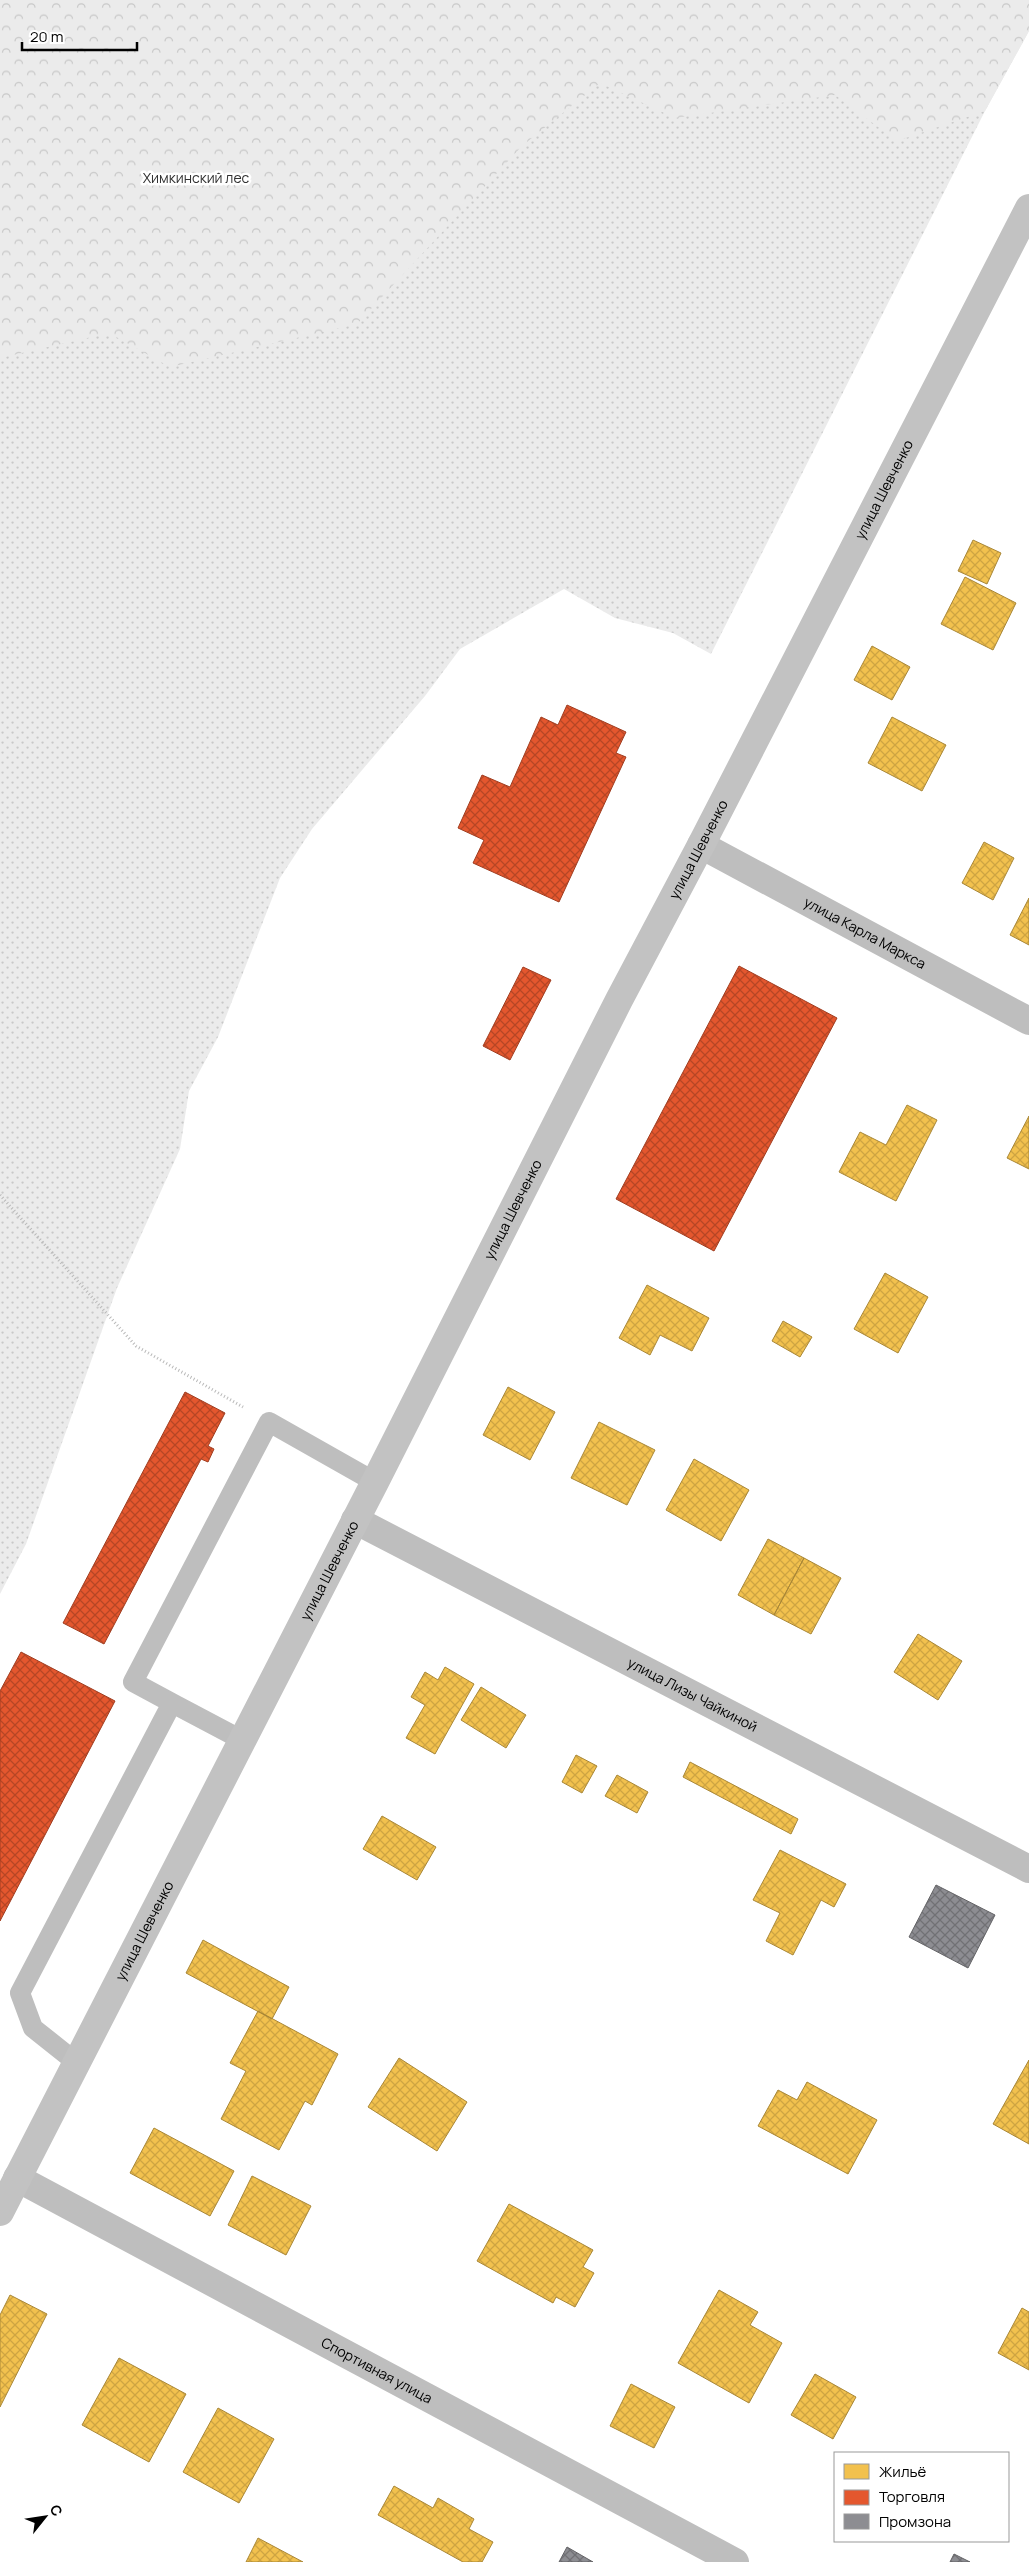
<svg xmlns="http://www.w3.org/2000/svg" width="1029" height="2562" font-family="Manrope,sans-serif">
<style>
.grass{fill:url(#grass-dots)}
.forest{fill:url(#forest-crowns)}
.homes{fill:url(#homes-cross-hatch);stroke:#a98737}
.shops{fill:url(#shops-cross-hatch);stroke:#a03d20}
.industry{fill:url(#industry-cross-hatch);stroke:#636366}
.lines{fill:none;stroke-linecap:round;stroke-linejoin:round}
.path{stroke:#b9b9b9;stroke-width:3;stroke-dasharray:1 2.5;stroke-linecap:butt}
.service{stroke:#bebebe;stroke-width:20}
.minor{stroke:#bebebe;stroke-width:28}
.tertiary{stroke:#bebebe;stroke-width:28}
.secondary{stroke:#c2c2c2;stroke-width:28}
.labels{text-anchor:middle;stroke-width:5;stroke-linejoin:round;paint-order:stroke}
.park-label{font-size:14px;fill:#313131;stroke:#fff}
.street-label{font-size:14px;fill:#000;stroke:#fff}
</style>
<defs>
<pattern id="grass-dots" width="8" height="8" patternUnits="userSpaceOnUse" patternTransform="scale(1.25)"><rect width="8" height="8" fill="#ebebeb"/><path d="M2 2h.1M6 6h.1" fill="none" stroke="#c8c8c8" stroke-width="1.8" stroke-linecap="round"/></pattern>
<pattern id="forest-crowns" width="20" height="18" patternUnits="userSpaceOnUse" patternTransform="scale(1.25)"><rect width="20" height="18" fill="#ebebeb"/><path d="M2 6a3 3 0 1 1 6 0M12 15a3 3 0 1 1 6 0" fill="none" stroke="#c8c8c8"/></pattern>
<pattern id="homes-cross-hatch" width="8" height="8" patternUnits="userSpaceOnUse" patternTransform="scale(1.25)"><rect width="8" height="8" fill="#f2c14e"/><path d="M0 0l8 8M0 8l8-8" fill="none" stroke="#cea442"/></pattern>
<pattern id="shops-cross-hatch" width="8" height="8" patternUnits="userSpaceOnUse" patternTransform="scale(1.25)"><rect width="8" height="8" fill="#e4572e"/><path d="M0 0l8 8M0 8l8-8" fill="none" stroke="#b64625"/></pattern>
<pattern id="industry-cross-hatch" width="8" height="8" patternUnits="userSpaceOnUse" patternTransform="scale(1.25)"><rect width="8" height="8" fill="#8d8d92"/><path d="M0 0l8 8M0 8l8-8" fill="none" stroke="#717175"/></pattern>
</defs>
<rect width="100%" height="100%" fill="#fff"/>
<!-- grass -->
<path class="grass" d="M0,0h1029v31l-44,80 -274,543 -38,-21 -58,-15 -51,-29 -104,60 -35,47 -113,133 -32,49 -62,159 -29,54 -9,58 -63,139 -91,256 -26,50z"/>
<!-- forest -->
<path class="forest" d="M0,0h1029v31l-44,80 -88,30 -62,-46 -160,23 -75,-35 -78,63 -165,178 -187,43 -61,-34 -109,25z"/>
<!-- homes -->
<path class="homes" d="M973,540l28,13 -14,31 -29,-13z
M965,577l51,26 -23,47 -52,-26z
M872,646l38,21 -18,33 -38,-20z
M892,717l54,28 -24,46 -54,-28z
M984,842l30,16 -21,42 -31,-17z
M1029,898v47l-19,-10z
M907,1105l30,15 -41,81 -57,-29 21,-40 26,13z
M1029,1116v53l-22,-11z
M885,1273l43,24 -30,56 -44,-24z
M647,1285l62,33 -17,33 -32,-16 -10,20 -31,-17z
M783,1321l29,16 -12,20 -28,-16z
M508,1387l47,25 -25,48 -47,-25z
M599,1422l56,28 -28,55 -56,-27z
M694,1459l55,31 -28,51 -55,-31z
M768,1539l36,19 -30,57 -36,-20z
M804,1558l37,20 -30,56 -37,-19z
M918,1634l44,27 -24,39 -44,-28z
M445,1667l29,17 -39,70 -29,-16 19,-33 -14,-8 14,-25 13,8z
M481,1687l45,28 -20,33 -45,-28z
M576,1755l21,11 -15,27 -20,-11z
M690,1762l108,57 -7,15 -108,-57z
M617,1775l31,17 -11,21 -32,-17z
M382,1816l54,31 -19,33 -54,-31z
M780,1850l66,34 -12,23 -13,-7 -28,55 -27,-14 14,-28 -27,-13z
M203,1940l86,47 -17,32 -86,-46z
M258,2011l80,43 -26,51 -7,-4 -26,49 -58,-31 25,-48 -16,-8z
M399,2058l68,44 -30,49 -69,-44z
M1029,2060v84l-36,-20z
M807,2082l70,38 -29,54 -90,-48 20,-36 19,10z
M154,2128l80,43 -24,45 -80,-43z
M252,2176l59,30 -25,49 -58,-30z
M509,2204l84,46 -10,17 11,6 -19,34 -19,-10 -3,6 -76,-42z
M719,2290l39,22 -8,13 32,18 -33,60 -71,-40z
M10,2295l37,19 -47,93v-92z
M1022,2308l7,4v58l-31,-17z
M119,2358l67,36 -37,68 -67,-37z
M815,2374l41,23 -23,42 -42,-24z
M631,2384l44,23 -21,41 -44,-22z
M218,2408l56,31 -35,64 -56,-31z
M394,2486l39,22 5,-10 36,21 -5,10 24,13 -11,20h-19l-85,-47z
M258,2538l45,24h-57z"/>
<!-- shops -->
<path class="shops" d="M567,705l59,27 -10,21 10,4 -67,145 -86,-39 11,-23 -26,-12 24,-53 28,12 31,-70 17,8z
M739,966l98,52 -123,233 -98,-52z
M523,967l28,13 -41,80 -27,-14z
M185,1392l40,21 -17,33 6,3 -6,13 -7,-3 -97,185 -41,-21z
M21,1652l94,49 -115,220v-230z"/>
<!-- industry -->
<path class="industry" d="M936,1885l59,30 -27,53 -59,-31z
M567,2547l26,15h-34z
M954,2554l16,8h-20z"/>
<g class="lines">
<!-- path -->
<path class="path" d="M0,1195l136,151 107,61"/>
<!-- service -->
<path class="service" d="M172,1703l70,37
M77,2063l-44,-35 -13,-35 152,-290 -39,-21 136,-260 106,60"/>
<!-- minor -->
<g class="minor">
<path id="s1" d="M701,845l328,176"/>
<path id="s2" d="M17,2178l718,384"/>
</g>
<!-- tertiary -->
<path class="tertiary" id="s3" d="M355,1520l674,349"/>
<!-- secondary -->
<path class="secondary" id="s4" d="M0,2212l375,-730 244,-482 82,-155 328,-637"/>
</g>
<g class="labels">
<!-- park labels -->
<g class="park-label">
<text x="196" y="183">Химкинский лес</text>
</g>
<!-- street labels -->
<g class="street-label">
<text dy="5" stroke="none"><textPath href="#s4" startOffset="1936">улица Шевченко</textPath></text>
<text dy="5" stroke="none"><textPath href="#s4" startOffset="1531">улица Шевченко</textPath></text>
<text dy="5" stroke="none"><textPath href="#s1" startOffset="186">улица Карла Маркса</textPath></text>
<text dy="5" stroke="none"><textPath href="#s4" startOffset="1126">улица Шевченко</textPath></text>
<text dy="5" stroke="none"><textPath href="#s4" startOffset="721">улица Шевченко</textPath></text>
<text dy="5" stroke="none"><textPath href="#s3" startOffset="380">улица Лизы Чайкиной</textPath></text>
<text dy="5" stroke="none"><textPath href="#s4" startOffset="316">улица Шевченко</textPath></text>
<text dy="5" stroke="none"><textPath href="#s2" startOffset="408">Спортивная улица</textPath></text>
</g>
</g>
<!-- legend -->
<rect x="834" y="2452" width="175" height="90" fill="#ffffff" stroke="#999999"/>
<rect x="844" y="2464" width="25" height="15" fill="#f2c14e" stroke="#999999"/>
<text x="879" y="2477" font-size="15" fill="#000000">Жильё</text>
<rect x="844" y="2490" width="25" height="15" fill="#e4572e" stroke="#999999"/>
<text x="879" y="2502" font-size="15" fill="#000000">Торговля</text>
<rect x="844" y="2514" width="25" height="15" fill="#8d8d92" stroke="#999999"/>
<text x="879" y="2527" font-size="15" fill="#000000">Промзона</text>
<!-- north arrow -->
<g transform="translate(45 2517) rotate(60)" stroke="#ffffff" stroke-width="4" paint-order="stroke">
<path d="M0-4L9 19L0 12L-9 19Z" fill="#000000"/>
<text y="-8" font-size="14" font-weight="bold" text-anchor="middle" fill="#000000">С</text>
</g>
<!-- scale -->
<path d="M22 42v8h115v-8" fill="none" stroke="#000000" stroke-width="2.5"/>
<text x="30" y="42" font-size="15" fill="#000000" stroke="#ffffff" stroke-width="4" paint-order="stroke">20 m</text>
</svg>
